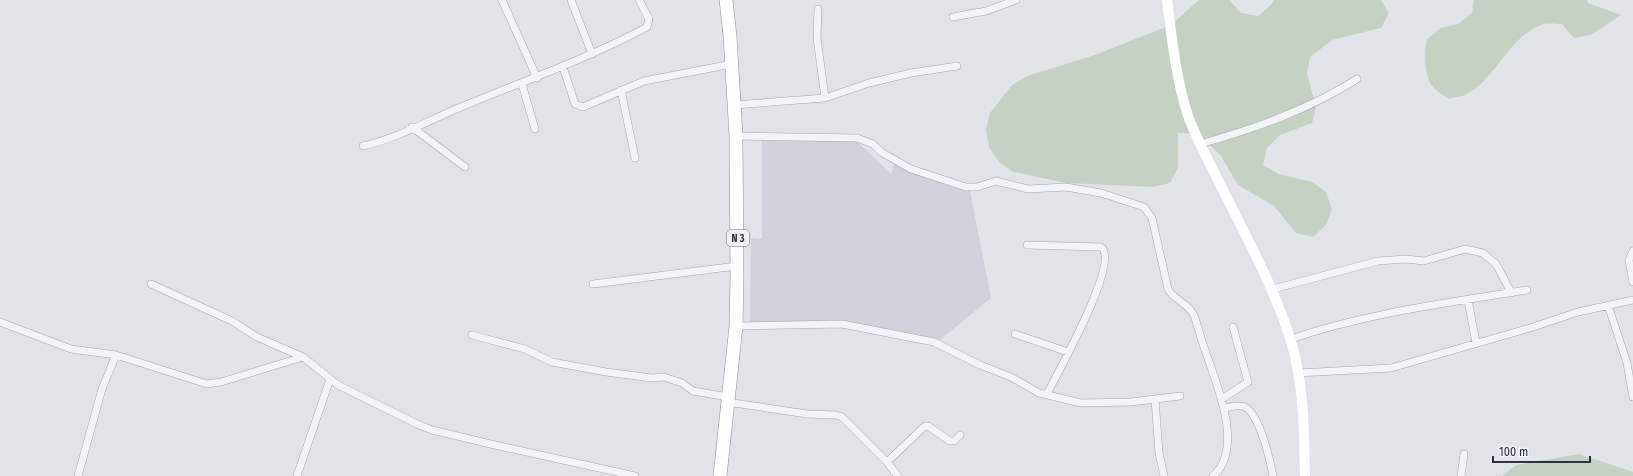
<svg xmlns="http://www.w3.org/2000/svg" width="1633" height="476" font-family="'Fira Sans Condensed',sans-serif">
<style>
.built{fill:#cfd2da}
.green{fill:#c5d2c3}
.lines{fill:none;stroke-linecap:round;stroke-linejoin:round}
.street-casing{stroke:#a7a9b3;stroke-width:8}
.highway-casing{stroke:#898f9e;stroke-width:14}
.street{stroke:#f3f4f7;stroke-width:7}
.secondary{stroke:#fff;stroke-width:10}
.highway{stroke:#fff;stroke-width:13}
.labels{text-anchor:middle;stroke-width:3;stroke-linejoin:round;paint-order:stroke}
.shield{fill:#f0f2f6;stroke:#666a76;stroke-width:1}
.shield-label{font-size:10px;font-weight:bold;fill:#2b2f3f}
</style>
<rect width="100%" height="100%" fill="#e1e3e9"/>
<!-- built -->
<path class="built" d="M762,139l96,3 33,32 3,-10 76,27 21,107 -51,42 -108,-20 -82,4 1,-86 11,1z"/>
<!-- green -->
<path class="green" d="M1199,0h30l12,13 17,3 13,-11 3,-5h107l8,13 -8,15 -49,12 -22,17 -3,17 9,33 -4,16 -32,12 -13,13 -4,17 16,9 33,8 14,10 6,17 -6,16 -13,12 -17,-4 -22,-27 -36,-21 -17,-29 -22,-22 -21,-1v35l-8,15 -17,4 -87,-4 -53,-11 -14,-10 -10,-15 -3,-17 4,-17 22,-28 15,-9 68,-21 76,-30z
M1474,0h113l1,3 33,12 -30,20 -17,3 -12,-14c-5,0 -13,-1 -18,0 -35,11 -46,53 -77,70 -5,3 -12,3 -18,5 -4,-3 -9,-5 -13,-9 -13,-10 -12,-37 -9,-51l14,-11 17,-4 14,-11z
M1579,454l54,18v4h-131l14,-11z"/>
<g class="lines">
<defs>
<path id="street" d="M502,0l35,78
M571,0l21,54
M818,9l-1,29 8,60
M953,17l33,-6 30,-11
M563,67l12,37 8,3 61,-26 88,-17
M522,84l13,45
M621,90l14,68
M734,105l91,-7 44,-15 42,-10 46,-7
M412,127l53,40
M736,136l121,2 16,6 8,8 30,17 55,18h11l19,-6 32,8 38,-2 35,6 43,14 8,11 16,71c5,10 18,13 26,26 4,12 7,24 11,35 11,33 40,98 8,126
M1200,144c56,-16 108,-34 157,-65
M363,146c32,-7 67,-26 98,-39 63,-26 126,-48 186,-80l2,-8 -10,-19
M1027,245l74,2c20,14 -44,127 -54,147
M1633,251l-4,9 4,22
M151,284l81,37 25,16 46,20 35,28 79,39 15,6 63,15 140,31
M593,284l144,-18
M1273,289l105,-28 28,-2 18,2 41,-12 18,4 13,11 15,28
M1468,300l8,43
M1608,305l19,58 6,34
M0,322l71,27 45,6 91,29 14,-2 82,-25
M736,326l106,-2 92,18 46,23 31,12 28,16 42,10 50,-1 49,-6
M1015,334l53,18
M472,335l53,14 27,13 54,10 46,6 12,-1 18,6 11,8 35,6
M1291,339c76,-26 156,-36 236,-49
M1298,373l93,-5 139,-40 48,-16 55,-12
M1155,399l4,54 5,23
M1222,399l26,-17 -15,-55
M727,402l80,12 29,1 6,2 45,45 11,14
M1224,408c6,-1 16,-4 21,-1 15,8 25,53 28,69
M887,462l38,-36h3l22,15h4l6,-6
M78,476l24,-87 14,-34
M297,476l33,-97
M1461,476l3,-22"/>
<path id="highway" d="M720,476l16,-150 1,-49 -1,-141 -6,-100 -4,-36"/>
</defs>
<!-- street casing -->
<use href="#street" class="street-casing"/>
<!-- highway casing -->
<use href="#highway" class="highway-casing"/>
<!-- street -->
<use href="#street" class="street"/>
<!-- secondary -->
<path class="secondary" d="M1167,0c5,39 9,79 21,116 8,21 18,40 28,60 26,53 56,106 74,162 14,44 14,92 15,138"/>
<!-- highway -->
<use href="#highway" class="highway"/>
</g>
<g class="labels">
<!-- shield labels -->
<rect class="shield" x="727" y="230" width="22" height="16" rx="3"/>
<g class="shield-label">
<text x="738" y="242">N 3</text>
</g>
</g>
<!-- scale -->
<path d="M1493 456v6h97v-6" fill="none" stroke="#2b2f3f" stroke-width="2"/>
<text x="1499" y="456" font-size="12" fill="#2b2f3f" stroke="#f0f2f6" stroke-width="3" paint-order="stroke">100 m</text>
</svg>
